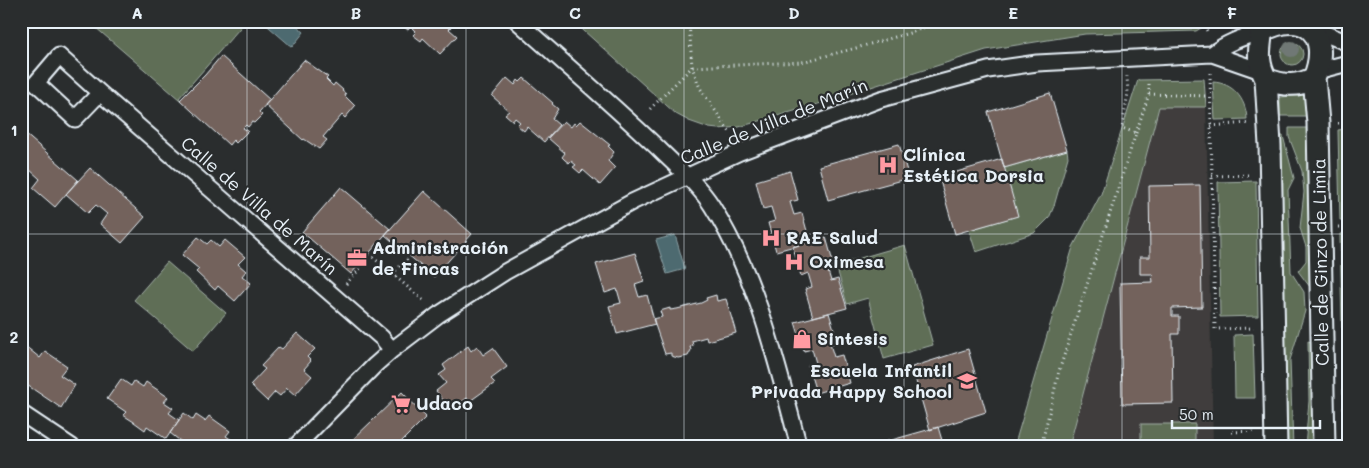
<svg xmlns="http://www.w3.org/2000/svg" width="1369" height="468" font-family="Mali,sans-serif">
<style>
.built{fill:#403d3c}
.green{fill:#5e6e56;stroke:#a3b0a7}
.water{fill:#4d6b70;stroke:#8ba1a6}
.building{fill:#73625b;stroke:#e8f1f8}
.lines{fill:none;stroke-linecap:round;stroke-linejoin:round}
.minor-casing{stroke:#e8f1f8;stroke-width:19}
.secondary-casing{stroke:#e8f1f8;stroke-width:25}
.path{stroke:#e8f1f8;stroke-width:3;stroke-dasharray:1 4;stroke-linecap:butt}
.minor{stroke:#2a2d2e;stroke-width:15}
.secondary{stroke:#2a2d2e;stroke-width:21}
.tree{fill:#707875}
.grid{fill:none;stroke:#e8f1f8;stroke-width:1;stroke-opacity:0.55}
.labels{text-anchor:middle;stroke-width:4.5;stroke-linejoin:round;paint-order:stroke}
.street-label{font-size:18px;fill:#e8f1f8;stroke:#2a2d2e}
.poi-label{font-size:18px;font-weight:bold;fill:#e8f1f8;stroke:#2a2d2e;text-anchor:start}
.neatline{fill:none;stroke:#e8f1f8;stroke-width:2}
.grid-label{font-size:16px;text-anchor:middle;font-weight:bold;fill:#e8f1f8}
</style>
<rect width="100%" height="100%" fill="#2a2d2e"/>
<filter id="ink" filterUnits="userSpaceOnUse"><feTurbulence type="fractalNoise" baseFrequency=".02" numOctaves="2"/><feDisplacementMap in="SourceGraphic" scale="10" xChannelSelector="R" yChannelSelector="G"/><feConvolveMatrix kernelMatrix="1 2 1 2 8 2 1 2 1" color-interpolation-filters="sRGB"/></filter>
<g filter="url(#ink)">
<!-- built -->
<path class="built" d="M1159,107h47l7,340h-144z"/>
<!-- green -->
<path class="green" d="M88,21h158l-67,77 1,2z
M573,21h71l62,6 49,-2 33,-4h425l-17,10 -111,3 -99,16 -171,55 -76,22 -21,2 -9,-1 -20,-7 -13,-7z
M1281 54a11 11 0 1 1 22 0a11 11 0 1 1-22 0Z
M1204,79l2,28h-47l-90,340h-55l59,-200 28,-53 37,-114z
M1213,82c20,1 33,17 34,37l-32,1z
M1306,95l1,21h-27v-19z
M1289,128h19l3,158 -1,1 -12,-16 8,-10v-14l-6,-19 4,-36 -2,-21 -13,-34z
M1348,129v91h-8l-2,-90z
M1280,136h3l11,42 -6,12 3,82 13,20 1,19 -15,49 3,87h-5z
M1067,150l1,7 -14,49 -5,12 -15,15 -58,19 -7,-22 48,-14 -13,-48z
M1256,181l2,135 -38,1 -2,-135z
M1348,233v95h-6l-2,-94z
M905,245l28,100 -49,14 -16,-61 -21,6 -11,-39z
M167,262l59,51 -33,38 -59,-51z
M1253,334l2,64h-20l-1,-63z
M1308,341l3,1 2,105h-8l4,-46z
M1343,341h5v53h-5z
M1343,407h5v40h-4z
M1141,424h54v23h-54z"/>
<!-- water -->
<path class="water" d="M262,21h29l13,11 -12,15z
M675,235l10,34 -18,5 -11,-34z"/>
<!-- building -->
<path class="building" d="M403,21h51l-2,2 2,1 -5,5 8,7 -17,18 -17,-16 -2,3 -8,-6 3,-3 -5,-5 -3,3 -4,-3 -3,-4z
M221,56l49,44 -11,12 3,3 -8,8 -2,-1 -4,5 -2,-2 -3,3 5,3 -12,12 -3,-3 -4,5 -49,-45 25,-25z
M304,60l24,17 -2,2 7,7 2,-3 8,7 -1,1 4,3 -1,2 10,10 -10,12 -3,-3 -19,22 4,3 -8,9 -15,-10 -1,1 -38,-35z
M507,78l8,7 3,-5 2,2 4,-4 29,25 -1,1 6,5 -6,10 7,6 -15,17 -17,-15 -3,4 -7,-6 3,-3 -5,-4 -2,3 -8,-7 4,-3 -17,-15z
M1050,93l17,57 -63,18 -16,-56z
M564,121l7,6 3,-4 2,2 4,-4 30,24 -2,1 6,6 -6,9 7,7 -15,17 -17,-15 -3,3 -7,-6 3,-2 -5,-4 -2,2 -4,-3 -3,-3 3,-4 -17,-15z
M23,132l55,48 -23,27 -22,-19 7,-9 -11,-10 -8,8z
M899,144l10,34 -81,22 -9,-34z
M1002,159l16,57 -63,18 -16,-57z
M90,168l55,49 -23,26 -22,-19 7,-10 -11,-9 -8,8 -22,-19z
M790,171l8,29 -8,2 4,13 8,-2 8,29 -34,9 -8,-28 7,-2 -4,-14 -8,2 -7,-28z
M1200,185l2,122 -30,1v8h7v18h-7l1,69 -51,1 -2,-121 33,-1 -1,-8h-12v-17h10l-1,-71z
M341,187l49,42 -39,45 -49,-42z
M424,191l48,43 -38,43 -49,-42z
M198,237l9,7 4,-4 8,7 6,-7 20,17 -7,7 8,7 -4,5 9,7 -16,18 -17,-15 -3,4 -19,-18 3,-3 -17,-14z
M826,237l8,29 -7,2 4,13 7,-2 9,29 -34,9 -8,-28 7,-2 -4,-14 -7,3 -8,-29z
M635,253l9,28 -9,3 4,13 8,-2 8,29 -38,10 -8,-28 12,-3 -4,-14 -12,4 -9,-29z
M716,295l1,6 9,-2 10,34 -29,8 -1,-4 -14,4 1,5 -3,1 1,3 -3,6 -10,2 -7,-2v-3l-6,1 -12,-35 9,-2 -2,-6 10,-3v2l7,-1 24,-6 6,-3 -1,-2z
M829,313l9,29 -8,2 4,13 8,-2 8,28 -34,10 -8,-28 8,-2 -4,-14 -8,2 -9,-29z
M297,333l18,16 -8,8 4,4 -7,8 8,7 -17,19 -8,-7 -7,8 -5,-4 -8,9 -17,-16 15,-16 -4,-3 18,-19 3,2z
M24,345l16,13 5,-7 22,15 -7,9 15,10 -14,23 -40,-27v-32z
M468,346l3,5 6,-5 6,9 10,-7 14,19 -16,12 4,4 -25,18 -3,-3 -16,12 -15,-19 10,-8 -7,-8 7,-5 -3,-5z
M968,349l18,63 -56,18 -18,-63z
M121,379l10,7 3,-5 9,6 3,-5 22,15 -4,5 9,6 -4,5 10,7 -13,19 -19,-13 -2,4 -11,-8 -11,-7 3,-3 -19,-13z
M402,392l24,25 -30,30h-51z
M184,413l9,7 3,-5 9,6 4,-5 21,15 -4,5 9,6 -3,5h-44l-18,-14z
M938,427l6,20h-62l-1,-4z"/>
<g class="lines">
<defs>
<path id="minor" d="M517,21c47,42 95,83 141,127 18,18 40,36 54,58 46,73 65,158 87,241
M1311,28l37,15
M1212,54c15,-12 32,-17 50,-23
M1317,71l31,-8
M100,93l-25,26 -39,-36 23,-27 41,37 282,245 10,12
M21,413l51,34
M295,447l80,-82 17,-15 46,-35 67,-43 127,-70 108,-50 141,-53 107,-29 49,-7 175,-9 49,17"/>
<path id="secondary" d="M1262,21c0,23 -8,36 4,58 17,7 32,8 48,-1 18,-44 -10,-70 -52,-47
M1314,78l4,45 6,324
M1266,79l4,66 6,302"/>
</defs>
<!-- minor casing -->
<use href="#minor" class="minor-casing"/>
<!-- secondary casing -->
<use href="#secondary" class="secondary-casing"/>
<!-- path -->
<path class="path" d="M689,21l3,46 8,21 31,46
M1202,21l6,12
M1210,73l5,256 39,-1
M1149,94l56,2
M650,109l42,-42 110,-5 54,-14 57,-16 26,-11
M1338,123h10
M1211,126l37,-3
M1136,133l13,-39v-14
M1212,176l39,-1
M1338,227h10
M369,254l55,47
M392,274l18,-17
M346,284l19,-21 -2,-3
M1232,432l25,-1
M1041,447l18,-76 77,-238 -14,-5 6,-35 -1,-17"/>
<!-- minor -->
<use href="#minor" class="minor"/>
<!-- secondary -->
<use href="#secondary" class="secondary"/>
</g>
<!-- trees -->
<circle class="tree" cx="1291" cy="49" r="8"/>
</g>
<!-- grid -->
<path class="grid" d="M247,21v426M466,21v426M684,21v426M904,21v426M1122,21v426M21,234h1327"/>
<!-- icons -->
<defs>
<symbol id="hospital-bare" viewBox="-9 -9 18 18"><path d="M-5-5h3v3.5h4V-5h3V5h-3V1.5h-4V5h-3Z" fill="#ff9aa2" stroke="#2a2d2e" stroke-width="2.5" paint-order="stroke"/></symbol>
<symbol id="office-bare" viewBox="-9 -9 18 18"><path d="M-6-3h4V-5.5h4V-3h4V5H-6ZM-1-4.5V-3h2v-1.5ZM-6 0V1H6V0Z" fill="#ff9aa2" stroke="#2a2d2e" stroke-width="2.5" paint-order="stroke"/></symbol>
<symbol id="shop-bare" viewBox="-9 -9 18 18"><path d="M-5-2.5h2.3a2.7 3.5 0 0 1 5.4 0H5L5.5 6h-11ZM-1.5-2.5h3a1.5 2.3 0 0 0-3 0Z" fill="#ff9aa2" stroke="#2a2d2e" stroke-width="2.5" paint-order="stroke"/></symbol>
<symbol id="school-bare" viewBox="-9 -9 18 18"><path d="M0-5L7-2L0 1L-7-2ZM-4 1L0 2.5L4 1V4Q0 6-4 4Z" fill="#ff9aa2" stroke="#2a2d2e" stroke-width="2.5" paint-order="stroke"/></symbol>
<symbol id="supermarket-bare" viewBox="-9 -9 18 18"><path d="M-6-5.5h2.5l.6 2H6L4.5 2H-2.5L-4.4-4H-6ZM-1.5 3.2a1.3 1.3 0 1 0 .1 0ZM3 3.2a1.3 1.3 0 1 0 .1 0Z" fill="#ff9aa2" stroke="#2a2d2e" stroke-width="2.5" paint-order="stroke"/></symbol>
</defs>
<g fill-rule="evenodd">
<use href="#hospital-bare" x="874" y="151" width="28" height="28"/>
<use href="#hospital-bare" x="757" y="224" width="28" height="28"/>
<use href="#office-bare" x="343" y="244" width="28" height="28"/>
<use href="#hospital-bare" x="780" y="248" width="28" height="28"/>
<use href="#shop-bare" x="788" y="325" width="28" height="28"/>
<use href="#school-bare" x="953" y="367" width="28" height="28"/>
<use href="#supermarket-bare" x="387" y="390" width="28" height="28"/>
</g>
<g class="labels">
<!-- street labels -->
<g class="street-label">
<text transform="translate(774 122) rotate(-22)" y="6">Calle de Villa de Marín</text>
<text transform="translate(259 206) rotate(41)" y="6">Calle de Villa de Marín</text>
<text transform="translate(1321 262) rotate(-91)" y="6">Calle de Ginzo de Limia</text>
</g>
<!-- poi labels -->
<g class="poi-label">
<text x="903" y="161">Clínica<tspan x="903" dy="21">Estética Dorsia</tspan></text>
<text x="786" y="244">RAE Salud</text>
<text x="372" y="254">Administración<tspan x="372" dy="21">de Fincas</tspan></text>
<text x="809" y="268">Oximesa</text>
<text x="817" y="345">Sintesis</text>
<text x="952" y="377" text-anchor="end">Escuela Infantil<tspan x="952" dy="21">Privada Happy School</tspan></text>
<text x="416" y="410">Udaco</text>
</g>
</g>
<!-- margin -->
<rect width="1369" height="468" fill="none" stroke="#2a2d2e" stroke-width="55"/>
<!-- scale -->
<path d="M1172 420v8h148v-8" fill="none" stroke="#e8f1f8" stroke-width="2.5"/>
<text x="1179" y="420" font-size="15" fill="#e8f1f8" stroke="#2a2d2e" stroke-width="4" paint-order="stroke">50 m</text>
<rect x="28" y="28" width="1314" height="412" class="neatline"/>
<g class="grid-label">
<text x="137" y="19">A</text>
<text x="356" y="19">B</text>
<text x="575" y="19">C</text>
<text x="794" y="19">D</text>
<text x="1013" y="19">E</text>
<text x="1232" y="19">F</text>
<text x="14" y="136">1</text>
<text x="14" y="343">2</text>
</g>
</svg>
